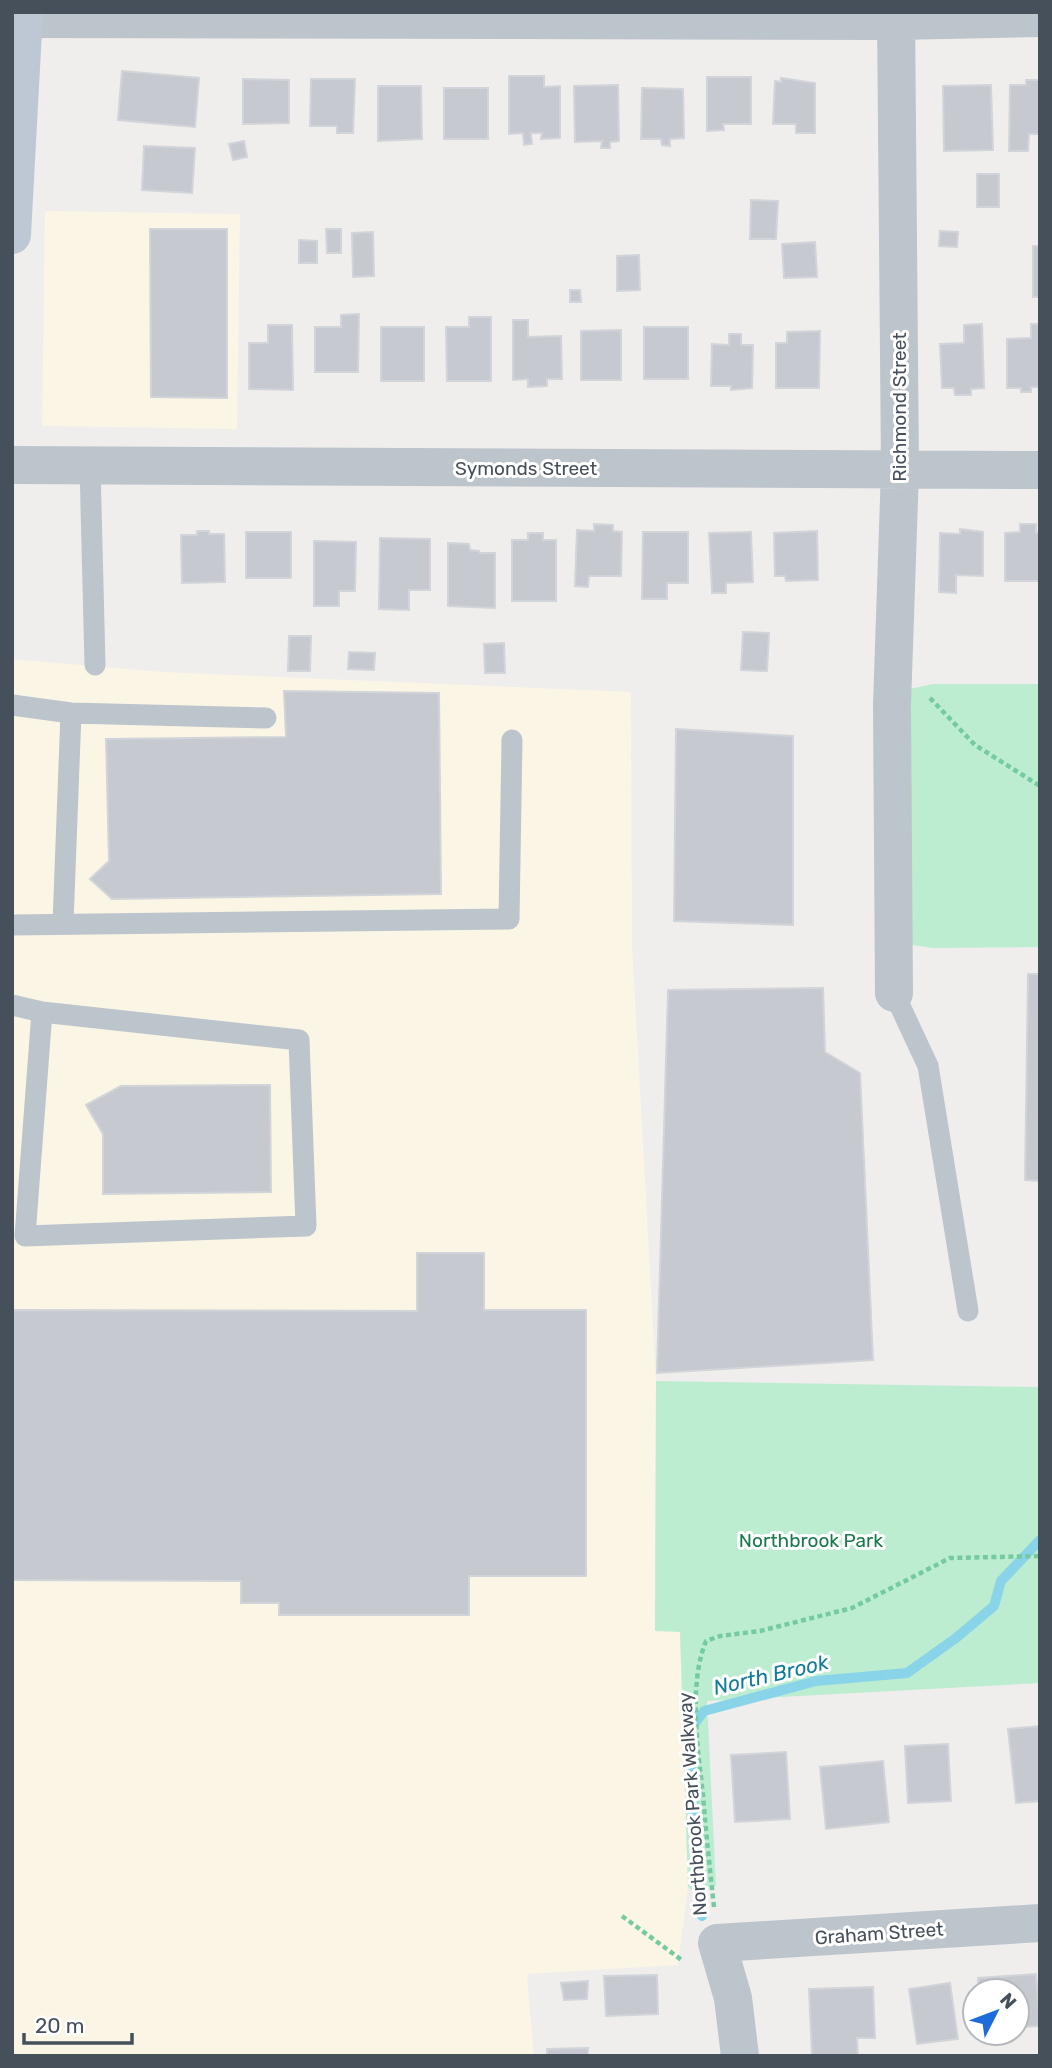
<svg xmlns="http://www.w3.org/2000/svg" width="1052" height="2068" font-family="Rubik,sans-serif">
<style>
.commercial{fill:#fbf5e6}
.green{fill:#bcedd0}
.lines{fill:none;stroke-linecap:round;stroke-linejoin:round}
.stream{stroke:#8ad4e9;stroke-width:10}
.building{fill:#c7c9d0;stroke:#d1d4d9;stroke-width:2}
.path{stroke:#75caa2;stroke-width:4.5;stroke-dasharray:5 3.5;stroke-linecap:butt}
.lane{stroke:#bcc5cc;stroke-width:21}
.street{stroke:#bcc5cc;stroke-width:38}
.secondary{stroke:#bec8d4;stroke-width:38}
.labels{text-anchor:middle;stroke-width:6;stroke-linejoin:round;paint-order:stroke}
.street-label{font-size:19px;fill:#46505a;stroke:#fff}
.park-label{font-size:19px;fill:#19794b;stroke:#fff}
.water-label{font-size:21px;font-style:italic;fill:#107c9c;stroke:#fff}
</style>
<rect width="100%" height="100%" fill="#f0eded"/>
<!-- commercial -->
<path class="commercial" d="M45,211l195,3 -3,215 -195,-3z
M12,659l151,13 468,20 1,252 24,437 -1,250h25l8,256 -10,78 -151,9 7,82h-522z"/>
<!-- green -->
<path class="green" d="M933,684h107v263l-107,1 -36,-5 -1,-251z
M656,1381l384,6v296l-333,18 9,185 -12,1 1,14 -17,-14 -8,-255 -25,-1z"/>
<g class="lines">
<!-- stream -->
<path class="stream" d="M702,1916l-14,-184 16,-21 112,-30 91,-8 49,-35 38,-32 7,-25 39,-41"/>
</g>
<!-- building -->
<path class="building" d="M122,71l77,7 -4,49 -77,-7z
M509,76h35v11l16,-1v52l-19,1 1,-6h-11l1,11 -8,1 -1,-12 -14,1z
M707,77h44v47h-28l1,6 -17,1z
M781,78l34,5v50h-19v-9h-23l2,-43 6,1z
M243,79l46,1v43l-46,1z
M311,79h44l-2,54h-16v-7h-27z
M1026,80h13l1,54h-11l-1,17h-19l1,-66h16z
M618,85l1,56 -9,1v6h-9l1,-7 -27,1 -1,-56z
M991,85l2,65 -49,1 -1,-65z
M378,86h43l1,53 -44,2z
M444,88h44v51h-44z
M642,88l41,1 1,49 -14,1v7l-8,-1 -1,-6h-20z
M244,141l3,16 -14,3 -4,-16z
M144,146l51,2 -3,45 -50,-3z
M977,174h22v33h-22z
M751,200l27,1 -2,38h-26z
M150,229h77v169l-76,-1z
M326,229h15v24h-14z
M940,231l18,1 -1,15 -18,-1z
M373,232l1,44 -21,1 -1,-44z
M299,240l18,1v22h-18z
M815,242l2,35 -33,1 -2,-34z
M1033,246h7v51h-7z
M639,255l1,35 -23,1v-35z
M570,290h10l1,12h-11z
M359,314l-1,58h-43v-45h26v-12z
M469,317h22v64h-44l-1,-54h23z
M513,320h15v17l33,-1 1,43h-15v7l-19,1v-8l-15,1z
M982,324l2,64 -13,1v6h-16l-1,-7h-12l-2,-44 24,-1v-18z
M1031,324h9v63h-9v5h-10v-4h-14v-49l24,-1z
M268,325h24l1,65 -44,-1v-46h19z
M381,327h43v54h-43z
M644,327h44v52h-44z
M621,330v50h-40v-49z
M820,331l-1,57h-43v-45h11v-11z
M729,334h12v11h12l-1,43 -21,2v-4h-20l1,-42 17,1z
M594,524l19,1v6l9,1 -1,44h-32l-1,11 -13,-1 2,-56 17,1z
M1020,524h16v9h4v48h-35v-48l15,-1z
M960,529l23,3v44l-27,-1v18l-17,-1 1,-59 20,1z
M197,531h12v3h15l1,48 -43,1 -1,-48h16z
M817,531l1,49 -32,1 -1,-5h-10l-1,-43z
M246,532h45v46h-45z
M643,532h45v51h-21v16h-25z
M751,532l2,50 -27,1v10h-14l-3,-60z
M528,533h15v7h13v61h-44v-61h16z
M380,538l50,1v51h-21v20l-30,-1z
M314,541l42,1 -1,49h-16v15h-25z
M448,543l21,1 1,6 9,1 1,2h15v55l-47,-2z
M743,632l26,1 -2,38 -26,-1z
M289,636h22l-1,35h-22z
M504,643l1,30h-20l-1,-29z
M349,652l26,1 -1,17 -26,-1z
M284,691l155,2 2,201 -329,5 -22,-20 19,-18 -3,-122 180,-2z
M676,729l117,7v189l-119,-4z
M1028,974h12v207l-15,-1z
M823,988l2,64 35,21 13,287 -216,13 11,-383z
M270,1085l1,107 -168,2v-60l-17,-29 35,-19z
M417,1253h67v57h102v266h-117v39h-190v-12h-38v-22l-229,-1v-270l405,1z
M1040,1726v75l-24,2 -8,-74z
M948,1744l3,57 -43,2 -3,-57z
M786,1752l4,67 -55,3 -4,-67z
M883,1761l6,61 -63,7 -6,-62z
M1036,1974l4,52 -23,1v-36h-38l-1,-13z
M657,1975l1,39 -52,2 -2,-40z
M588,1981l-1,18 -23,1 -3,-17z
M950,1983l8,56 -41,5 -8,-55z
M873,1987l2,51h-18l1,18h-46l-3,-67z
M588,2048v8h-41v-7z"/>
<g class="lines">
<!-- path -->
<path class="path" d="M930,698l45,47 65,41
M714,1907c-4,-37 -8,-74 -11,-112 -5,-46 -15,-110 3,-154l14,-5 40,-5 92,-23 98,-50 90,-2
M622,1916l61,45"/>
<!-- lane -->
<path class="lane" d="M90,466l5,199
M12,705l59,8 -8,210
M71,713l195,5
M12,925l497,-6 3,-179
M894,993l34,73 40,245
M12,1005l30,7 257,28 7,186 -281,10 17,-224"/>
<!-- street -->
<path class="street" d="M23,19l873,2 144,-3
M12,465l1028,5
M894,993l-2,-288 8,-235 -4,-458
M740,2056l-7,-58 -16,-55 323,-20"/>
<!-- secondary -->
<path class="secondary" d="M12,235l12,-223"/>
</g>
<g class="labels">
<!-- street labels -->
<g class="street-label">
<text transform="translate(899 407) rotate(-90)" y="7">Richmond Street</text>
<text x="526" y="475">Symonds Street</text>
<text transform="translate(692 1804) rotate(-94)" y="7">Northbrook Park Walkway</text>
<text transform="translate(879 1933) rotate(-4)" y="7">Graham Street</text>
</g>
<!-- park labels -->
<g class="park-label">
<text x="811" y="1547">Northbrook Park</text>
</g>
<!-- water labels -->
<g class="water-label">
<text transform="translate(771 1675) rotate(-13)" y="7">North Brook</text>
</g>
</g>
<!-- border -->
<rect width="1052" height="2068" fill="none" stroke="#46505a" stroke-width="28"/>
<!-- north arrow -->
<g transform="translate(996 2012) rotate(48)"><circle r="33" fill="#ffffff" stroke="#b5b9bd" stroke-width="2"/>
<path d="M0-5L12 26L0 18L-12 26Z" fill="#1e6cda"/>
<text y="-10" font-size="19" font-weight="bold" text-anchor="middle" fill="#46505a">N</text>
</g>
<!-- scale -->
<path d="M24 2033v10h108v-10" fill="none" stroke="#46505a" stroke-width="3.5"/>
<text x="35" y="2033" font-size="21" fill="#46505a" stroke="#ffffff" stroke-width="5" paint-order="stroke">20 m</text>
</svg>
